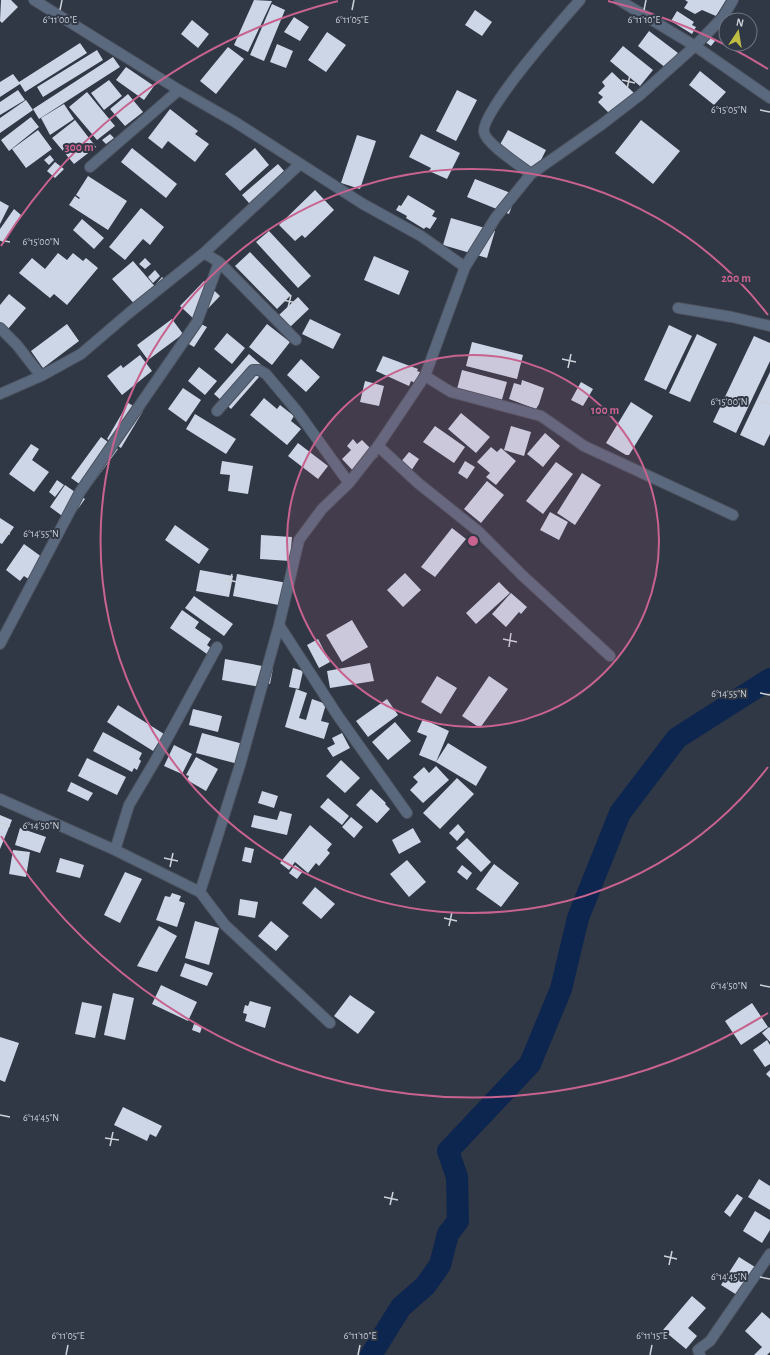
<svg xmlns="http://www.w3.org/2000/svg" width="770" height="1355" font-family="'Alegreya Sans',sans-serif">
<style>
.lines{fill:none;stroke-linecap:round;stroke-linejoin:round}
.river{stroke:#0d264f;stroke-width:22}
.building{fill:#cdd6e7}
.minor-casing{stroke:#4c5360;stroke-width:12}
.minor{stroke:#5b697e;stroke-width:10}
.ticks{fill:none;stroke:#ced3db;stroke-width:1.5}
.ring{fill:none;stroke:#c7638e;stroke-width:2}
.ticks-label{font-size:10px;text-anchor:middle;fill:#ced3db;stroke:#303745;stroke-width:4;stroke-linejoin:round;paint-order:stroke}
.centre{fill:#c7638e;stroke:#303745;stroke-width:2}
.ring-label{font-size:12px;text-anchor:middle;font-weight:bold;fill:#c7638e;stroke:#303745;stroke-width:4;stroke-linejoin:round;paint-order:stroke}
</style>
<rect width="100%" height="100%" fill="#303745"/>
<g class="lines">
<!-- river -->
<path class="river" d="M371,1355l30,-48 24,-21 15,-21 8,-31 10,-13 -1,-44 -9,-26 82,-87 31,-75 17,-71 42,-105 57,-75 93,-59"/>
</g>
<!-- building -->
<path class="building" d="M1,0h10l7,7 -16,16 -2,-2z
M254,0l18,1 -24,51 -14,-7z
M685,0h41l-10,16 -14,-6 -7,4 -11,-6 4,-6z
M272,4l13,6 -21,51 -14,-6z
M475,10l17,12 -10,14 -17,-11z
M677,11l17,11 -2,3 4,2 -4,7 -21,-13z
M294,17l15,10 -9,14 -16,-9z
M192,20l17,14 -11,14 -17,-14z
M649,31l29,22 -12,15 -28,-22z
M327,32l19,13 -20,27 -18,-12z
M709,36l6,5 -4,5 -7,-5z
M80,43l7,10 -62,39 -5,-8 -20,13v-15l13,-8 6,8z
M277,44l16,7 -7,17 -16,-6z
M623,46l30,24 -13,16 -30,-25z
M228,47l16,12 -28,35 -16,-13z
M97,50l6,10 -60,37 -6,-10z
M113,57l7,10 -81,52 -6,-10z
M126,67l28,19 -10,14 -28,-20z
M700,71l26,21 -12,13 -25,-20z
M612,72l22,21 -23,22 -13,-13 5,-5 -5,-4 7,-7 -3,-4z
M109,80l13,16 -18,14 -13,-17z
M18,90l7,10 -25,15v-13z
M457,90l20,10 -21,41 -20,-10z
M87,92l28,34 -18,14 -28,-33z
M128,94l15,18 -18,14 -15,-17z
M26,100l7,10 -33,23v-15z
M64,104l10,15 -24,16 -9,-17z
M170,109l28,22 -3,3 14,10 -14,18 -27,-21 -6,8 -14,-11z
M31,117l8,10 -30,24 -8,-11z
M75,120l21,27 -22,17 -22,-26z
M641,120l39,31 -27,33 -38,-31z
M38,130l14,19 -26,19 -14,-19z
M508,130l38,20 -10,20 -39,-20z
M110,134l4,4 -8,6 -4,-4z
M421,134l39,19 -13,26 -18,-8 2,-3 -22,-11z
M357,135l19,6 -16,48 -19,-6z
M132,148l45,36 -11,14 -45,-36z
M255,148l14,17 -29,26 -15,-17z
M50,155l4,5 -5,5 -5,-5z
M55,162l9,7 -9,9 -8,-7z
M278,164l13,15 -36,31 -13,-15z
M88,176l39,25 -19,29 -39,-25 6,-9 4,3 1,-1 -4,-3z
M475,179l41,16 -7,19 -42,-17z
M315,190l19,20 -29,28 -3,-3 -7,6 -16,-16z
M408,195l27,16 -3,5 5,2 -7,11 -4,-2 -2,2 -18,-11 1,-2 -11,-6 3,-5 2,1z
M0,201l9,5 -9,18z
M141,208l23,19 -14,18 -7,-6 -18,21 -16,-13z
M14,209l7,6 -18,27 -3,-2v-11z
M451,218l44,13 -8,27 -44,-13z
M82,219l22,19 -10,11 -21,-19z
M269,231l42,45 -13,12 -42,-46z
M250,252l41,43 -14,14 -42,-43z
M58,253l9,7 6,-7 10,8 3,-3 12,10 -31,37 -13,-11 -4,4 -31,-25 13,-15 13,11z
M374,256l35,15 -10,24 -35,-15z
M145,258l6,6 -6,5 -6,-5z
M133,261l25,29 -20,18 -26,-29z
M155,270l5,6 -7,7 -5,-6z
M162,277l7,6 -7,7 -6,-6z
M204,281l16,15 -24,25 -16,-15z
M9,294l17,14 -18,21 -8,-7v-17z
M298,297l11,12 -19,18 -11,-12z
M172,319l11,15 -35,26 -11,-15z
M310,319l31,15 -8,15 -31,-15z
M67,324l12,17 -36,27 -12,-17z
M201,324l6,3 -13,20 -12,-7z
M267,324l23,18 -18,23 -23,-18z
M669,325l23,11 -26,54 -22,-10z
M227,333l18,15 -13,16 -18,-15z
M697,334l20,10 -27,58 -21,-9z
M754,336l16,7v18l-34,72 -23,-11z
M472,342l51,13 -6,24 -51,-13z
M249,354l17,15 -35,40 -17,-15z
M140,355l12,16 -30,24 -15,-19 14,-11 2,3z
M383,356l35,13 -1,2 3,1 -5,11 -4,-2 -2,5 -33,-15z
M301,359l19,18 -14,15 -19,-17z
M199,367l18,14 -12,14 -17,-14z
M462,370l45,12 -6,21 -45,-10z
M770,372v62l-6,12 -24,-11z
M522,380l22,8 -5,16 -3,5 -27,-10 5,-16 7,2z
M365,381l19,5 -5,20 -19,-4z
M581,382l12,7 -10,17 -12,-6z
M183,388l18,12 -15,22 -18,-13z
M264,398l13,11 3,-4 14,11 -3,5 10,8 -14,16 -37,-30z
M631,402l22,14 -24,39h-3l-20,-12z
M128,403l15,8 -22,37 -14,-9z
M461,413l29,24 -14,16 -28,-24z
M195,414l41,25 -10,15 -40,-25z
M435,426l30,21 -11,16 -31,-21z
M511,426l20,6 -7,24 -20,-6z
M545,433l15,13 -17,21 -16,-13z
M101,437l17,12 -30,41 -17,-12z
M353,439l4,5 5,-4 16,16 -20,20 -16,-17 9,-9 -4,-4z
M298,443l30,23 -10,13 -30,-23z
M31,444l8,5 -7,11 17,12 -15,20 -25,-18z
M491,447l6,5 4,-4 15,13 -20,24 -10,-8 4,-4 -13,-11z
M409,452l10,7 -8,12 -11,-8z
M222,461l31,5 -5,28 -20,-3 2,-16 -10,-1z
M465,461l10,6 -8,12 -9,-6z
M556,462l17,12 -30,40 -17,-13z
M582,473l19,12 -26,40 -18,-12z
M57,480l7,5 -9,12 -6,-5z
M487,481l17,14 -23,28 -17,-14z
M65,485l20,14 -16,22 -19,-14z
M550,512l18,10 -9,18 -19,-10z
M0,518l14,9 -12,17 -2,-1z
M175,525l34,24 -10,15 -34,-24z
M452,528l14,11 -31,38 -14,-10z
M261,535l31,2 -2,24 -30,-2z
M24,544l22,16 -6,7 5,4 -9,13 -12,-8 -4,5 -14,-11z
M200,570l33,6 -4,21 -33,-6z
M405,573l16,17 -18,17 -16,-17z
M237,574l56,10 -4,23 -56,-11z
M499,582l11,11 -34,31 -10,-11z
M511,593l16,14 -6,7 -2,-2 -13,15 -14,-13z
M194,596l39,28 -9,12 -39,-28z
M182,610l17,12 -4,6 16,11 -4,6 4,3 -4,6 -37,-26z
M352,620l16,27 -26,15 -16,-27z
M318,639l12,23 -11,6 -12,-23z
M225,659l48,9 -3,16 -3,-1 -1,5 -44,-8z
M370,663l4,18 -44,7 -3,-17z
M293,668l10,3 -4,18 -10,-2z
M437,676l20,12 -16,26 -20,-12z
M489,676l19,13 -28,39 -18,-12z
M296,689l11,4 -8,25 7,2 6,-21 14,5 -5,17 8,2 -5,16 -39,-12z
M387,699l11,16 -30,22 -12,-16z
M118,705l46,29 -11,17 -46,-29z
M193,709l29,7 -4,16 -29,-7z
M423,719l26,12 -13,31 -17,-7 8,-19 -10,-4z
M395,722l16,19 -23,19 -16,-18z
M103,732l39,21 -3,6 2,2 -4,9 -3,-2 -2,4 -39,-21z
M202,733l45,12 -5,20 -46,-12z
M342,733l8,15 -17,9 -6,-9 8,-4 -3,-6z
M448,743l39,24 -11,19 -40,-24z
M174,745l18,9 -10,20 -18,-8z
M196,757l22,12 -12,22 -19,-11 2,-4 -3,-1z
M87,758l39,19 -9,18 -39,-19z
M341,760l19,18 -15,15 -19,-17z
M436,766l13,14 -26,23 -13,-13 8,-8 -5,-5 11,-10 5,6z
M457,778l17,16 -34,35 -17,-16z
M71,782l22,11 -5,8 -21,-10z
M371,789l15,14 -1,1 5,5 -13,14 -21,-18z
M262,791l16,5 -4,12 -16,-5z
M328,798l21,18 -7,9 -22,-18z
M280,811l12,3 -5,21 -36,-8 3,-12 23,5z
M0,815l12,5 -12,29z
M351,817l12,10 -9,11 -12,-11z
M458,824l7,8 -8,9 -8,-8z
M310,825l22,19 -5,6 3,3 -11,13 -3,-3 -8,10 -13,-11 -6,8 -9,-7z
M20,828l26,9 -6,16 -25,-8z
M413,828l8,14 -22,12 -7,-14z
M467,838l24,24 -10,10 -25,-24z
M245,847l9,2 -3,14 -9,-2z
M13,850l17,2 -4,25 -17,-3z
M60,858l24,7 -4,13 -24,-6z
M407,860l19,22 -17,15 -19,-23z
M494,864l25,19 -18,24 -25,-18z
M295,865l8,6 -6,8 -8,-6z
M462,865l10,8 -5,7 -10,-8z
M125,872l17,7 -22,44 -16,-8z
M315,887l20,17 -14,15 -19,-16z
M172,893l9,3 -2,5 6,2 -8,24 -21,-7 9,-24 5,1z
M240,899l18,3 -3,16 -17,-3z
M195,921l24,7 -10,37 -24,-7z
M271,921l18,15 -13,15 -18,-15z
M159,926l18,10 -20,36 -20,-6z
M185,963l28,10 -6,13 -27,-10z
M161,985l36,17 -9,19 -36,-17z
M113,993l21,5 -9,42 -21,-5z
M350,995l25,17 -17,22 -24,-18z
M250,1001l21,6 -6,21 -20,-7 2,-7 -4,-1 2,-8 3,1z
M82,1002l20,4 -7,32 -20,-4z
M752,1003l16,24 -27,18 -16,-24z
M194,1024l8,3 -2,6 -8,-3z
M769,1027l1,1v14l-8,-9z
M0,1037l19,6 -14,39 -5,-2z
M767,1040l3,5v19l-5,3 -12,-17z
M770,1070v8l-4,-4z
M123,1107l39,19 -6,11 -6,-3 -3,7 -33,-16z
M759,1179l11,7v24l-22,-13z
M737,1194l6,4 -13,19 -6,-5z
M755,1211l15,9v10l-8,13 -19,-12z
M739,1257l16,10 -18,28 -16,-10z
M692,1296l14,12 -18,20 9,8 -11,13 -23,-19z
M762,1312l8,7v33l-3,3h-13l8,-8 -17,-16z"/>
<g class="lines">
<defs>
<path id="minor" d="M34,0l145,90 56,32 128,82 58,32 44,31
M619,0l76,46 28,-29 10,-17
M90,167l89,-77
M531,174c-10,-8 -45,-30 -47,-42 -4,-19 80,-114 96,-132
M219,262l77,78
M678,308l54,9 38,9
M0,328l17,17 24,31
M425,376l26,16 90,24 43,30 149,69
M0,394l41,-18 40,-22 48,-41 75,-60 96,-89
M217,411l36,-41h6l7,4 31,37 52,72
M378,446l40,37 60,48 45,45 87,80
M279,625l59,91 69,97
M0,644l80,-152 117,-170 22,-60 -15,-9
M0,799l115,51 85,42 40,-127 39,-140 20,-85 23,-31 27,-26 29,-37 47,-70 40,-109 31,-50 35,-43 70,-49 39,-30 55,-49 75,52
M115,850l14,-45 26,-44 62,-114
M200,892l25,33 105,98
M700,1355l-2,-5 12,-9 60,-87"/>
</defs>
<!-- minor casing -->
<use href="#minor" class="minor-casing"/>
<!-- minor -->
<use href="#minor" class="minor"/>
</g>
<!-- ticks -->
<path class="ticks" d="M60,10l2,-10M352,10l2,-10M644,10l2,-10M622,80l13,3M627,89l3,-14M760,110l10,2M0,240l10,2M283,300l14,3M288,308l3,-13M562,359l14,3M568,368l3,-14M760,401l10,3M0,532l10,2M224,579l13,3M229,588l3,-14M503,639l14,3M509,647l2,-14M760,693l10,2M0,823l10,3M164,858l14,3M170,867l3,-14M444,918l13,3M449,926l3,-14M760,985l10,2M0,1115l10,2M105,1138l14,2M110,1146l3,-14M384,1197l14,3M390,1205l3,-13M664,1256l13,3M669,1265l3,-14M760,1277l10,2M66,1355l2,-10M358,1355l2,-10M650,1355l2,-10"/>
<!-- distance rings -->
<circle cx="473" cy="541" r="186" fill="#c7638e" fill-opacity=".12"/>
<g class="ring">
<circle cx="473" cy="541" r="186"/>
<path d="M768 767A372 372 0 1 1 768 315"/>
<path d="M768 1013A557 557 0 0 1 1 836M1 246A557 557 0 0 1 338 1M608 1A557 557 0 0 1 768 69"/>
</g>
<g class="ticks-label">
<text x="60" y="23">6°11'00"E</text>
<text x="352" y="23">6°11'05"E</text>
<text x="644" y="23">6°11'10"E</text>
<text x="729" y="113">6°15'05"N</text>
<text x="41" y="245">6°15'00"N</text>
<text x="729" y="405">6°15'00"N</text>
<text x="41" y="537">6°14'55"N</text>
<text x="729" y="697">6°14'55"N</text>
<text x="41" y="829">6°14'50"N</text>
<text x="729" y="989">6°14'50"N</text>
<text x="41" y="1121">6°14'45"N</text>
<text x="729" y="1280">6°14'45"N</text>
<text x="68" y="1339">6°11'05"E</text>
<text x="360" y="1339">6°11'10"E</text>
<text x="652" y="1339">6°11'15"E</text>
</g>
<circle cx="473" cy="541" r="6" class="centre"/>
<g class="ring-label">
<text x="79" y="151">300 m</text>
<text x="736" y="282">200 m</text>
<text x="605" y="414">100 m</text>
</g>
<!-- north arrow -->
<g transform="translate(738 32) rotate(12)"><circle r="19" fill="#303745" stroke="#6f7581"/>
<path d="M0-3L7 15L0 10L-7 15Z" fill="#bfbe42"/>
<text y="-6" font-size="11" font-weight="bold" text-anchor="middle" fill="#ced3db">N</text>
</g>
</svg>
